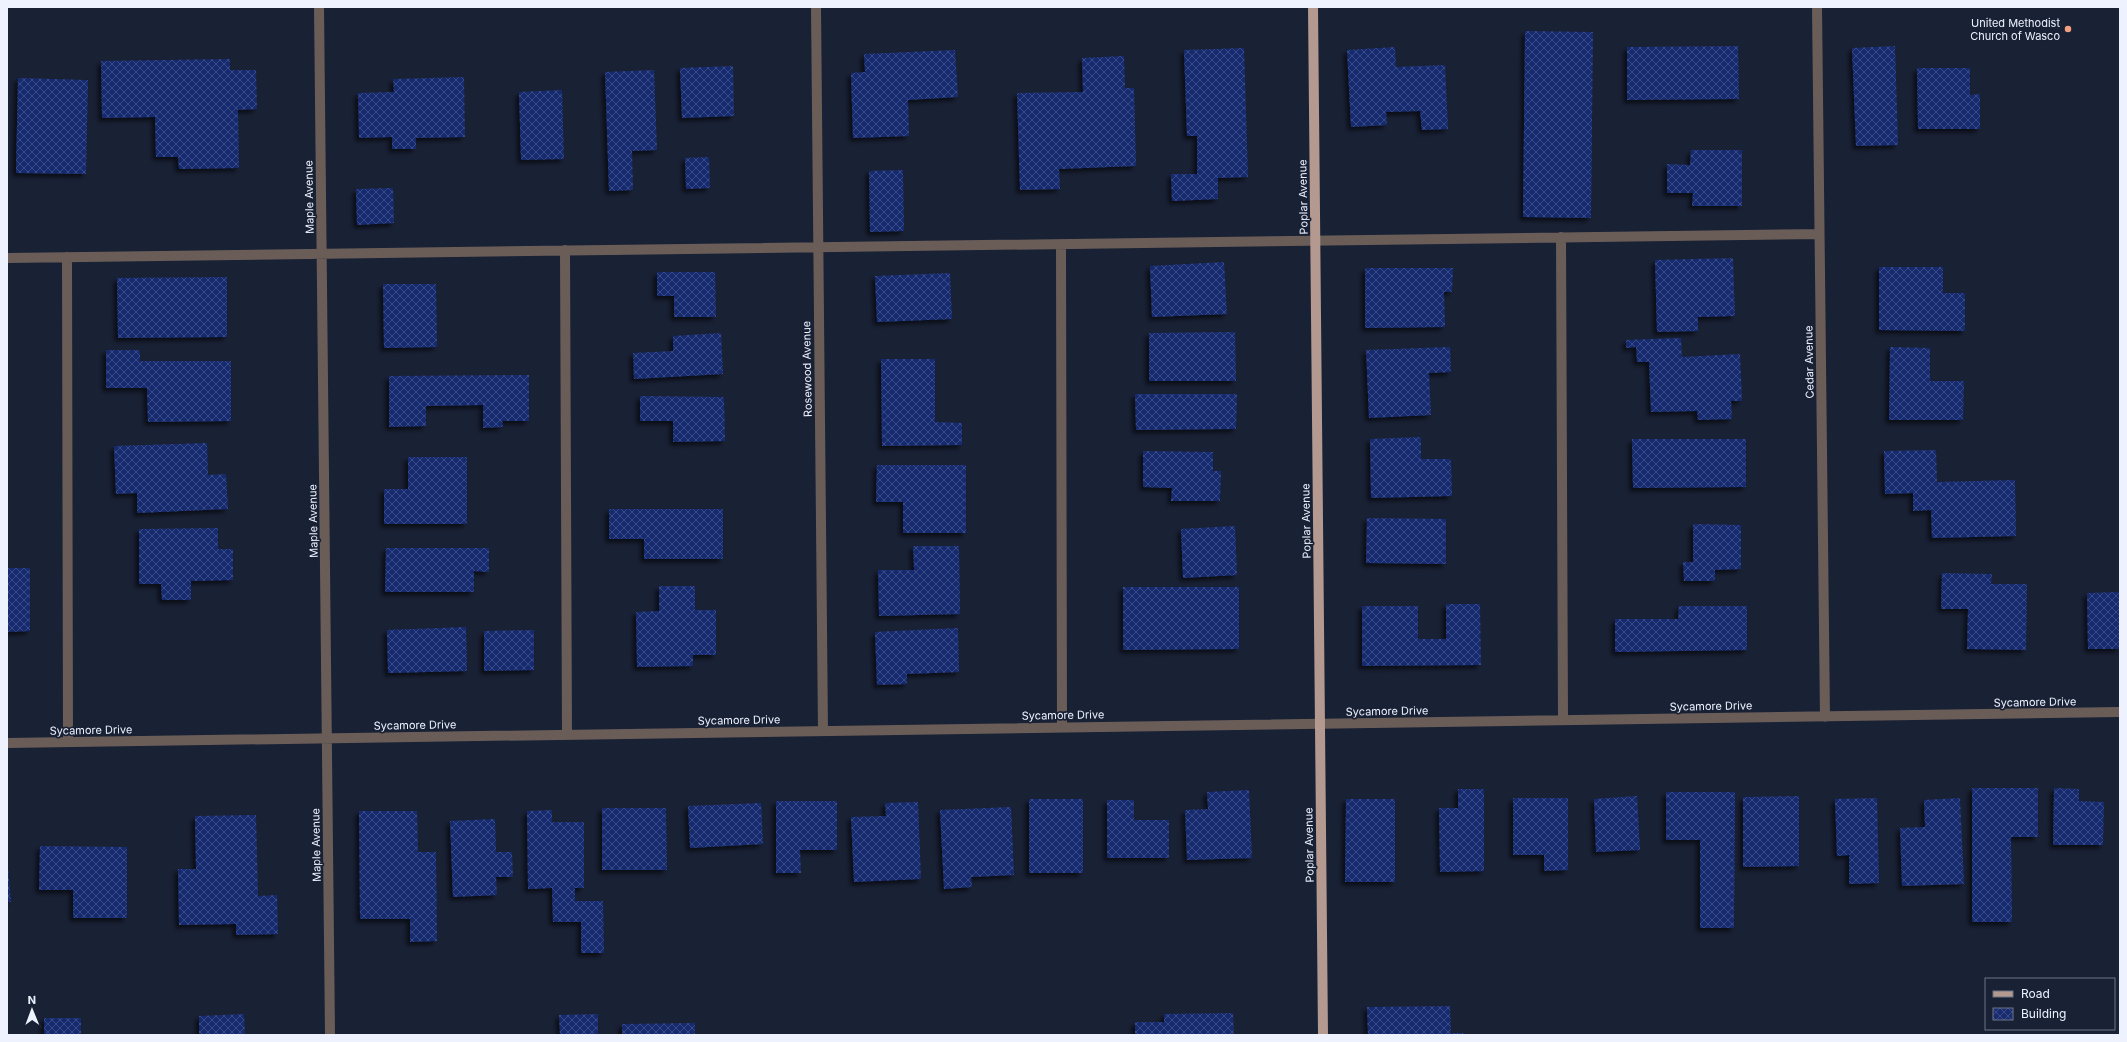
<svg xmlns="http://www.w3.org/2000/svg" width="2127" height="1042" font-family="Inter,sans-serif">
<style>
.building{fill:url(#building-cross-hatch);filter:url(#shadow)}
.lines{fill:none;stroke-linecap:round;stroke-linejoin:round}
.minor{stroke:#6a5d58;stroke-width:10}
.major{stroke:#b3998f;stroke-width:10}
.poi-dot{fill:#f2a07f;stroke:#192135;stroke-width:1.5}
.labels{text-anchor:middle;stroke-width:3.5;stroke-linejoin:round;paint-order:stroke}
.poi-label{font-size:11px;fill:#edf2fe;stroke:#192135;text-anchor:end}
.street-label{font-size:11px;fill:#edf2fe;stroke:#192135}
</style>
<defs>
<pattern id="building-cross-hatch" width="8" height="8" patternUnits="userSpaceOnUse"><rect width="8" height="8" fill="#182c6f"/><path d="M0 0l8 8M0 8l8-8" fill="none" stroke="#3a4b85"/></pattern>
<filter id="shadow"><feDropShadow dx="-3.5" dy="3.5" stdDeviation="2" flood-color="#0009"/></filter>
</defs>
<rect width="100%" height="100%" fill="#192135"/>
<!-- building -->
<path class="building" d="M1525,31l68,1 -2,186 -68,-1z
M1738,46l1,53 -112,1v-53z
M1895,46l3,99 -42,1 -4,-98z
M1395,47l1,20 49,-2 3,64 -26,1 -2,-19 -34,1 1,13 -36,2 -4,-77z
M1244,48l4,129 -30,1v21l-46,2 -1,-27h26v-38h-10l-3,-86z
M955,50l3,47 -50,3 1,36 -56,2 -2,-65 14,-1 -1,-18z
M1124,56l1,32h9l2,78 -77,3 1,20 -40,1 -3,-97 66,-1 -1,-34z
M230,59v11h26l1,39 -19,1 1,58 -60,1 -1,-12h-22l-1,-40 -53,1 -1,-57z
M733,66l1,50 -52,2 -2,-50z
M1917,68h53v27l10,-1v35h-62z
M654,70l3,80 -25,1 1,39 -24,1 -4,-119z
M464,77l1,60 -49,1v11h-24v-12l-33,1 -1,-45 36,-1 -1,-13z
M18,78l70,2 -2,94 -70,-1z
M562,90l2,69 -43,1 -2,-68z
M1691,150h51v56h-50l1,-13h-26v-29l23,1z
M709,157l1,31 -24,1 -1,-31z
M903,170l1,61 -34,1 -1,-61z
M393,188l1,35 -37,2 -1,-36z
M1733,258l2,58 -37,1v14l-41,1 -2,-72z
M1224,262l3,52 -75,3 -2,-51z
M1879,267h64v26h22v38l-86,-1z
M1365,268h88l-1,24h-8l1,35 -80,1z
M657,272h58l1,45h-42v-21h-17z
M950,273l2,46 -75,3 -2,-46z
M227,277v60l-109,1 -1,-60z
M383,284h53l1,63 -53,1z
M1235,332l1,49h-87v-48z
M721,333l2,41 -89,5 -1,-26 40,-2v-15z
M1681,338l1,19 58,-3 2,47h-11l1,18 -34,1 -1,-9 -46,1 -2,-50h-12l-1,-15 -10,1v-8z
M1450,347l1,25 -22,1 2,42 -62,3 -3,-68z
M1890,347l40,1v33h34l-1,39h-74z
M106,350h34v11h91v60l-83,1 -1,-34h-41z
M881,359h54v63l27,1v22l-80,1z
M529,375v46h-27l1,6 -20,1v-23l-57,1v20l-37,1v-51z
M1135,394h102l-1,35 -100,1z
M640,396l84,1 1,44 -52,1v-21h-33z
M1421,437v22h30l1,37 -81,2 -1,-59z
M1632,439h114v48l-113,1z
M207,443l1,32 18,-1 2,35 -91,4v-20l-21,1 -2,-48z
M1936,450l1,32 78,-2 1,56 -84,2 -1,-28 -18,1v-18l-28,1 -1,-43z
M1143,451l70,1v19h8l-1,30h-49l1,-13 -29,-1z
M408,457h59v67h-83v-35h24z
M877,465h89v68h-63v-31h-27z
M609,509h114v50h-79v-20h-35z
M1367,518l79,1v45l-80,-1z
M1693,524l48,1v44l-26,1v11h-31l-1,-19h10z
M1235,526l2,49 -54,3 -2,-49z
M218,528v21h15v31l-42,1v19h-29l-1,-16h-22v-55z
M913,546h46l1,68 -81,2 -1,-46h36z
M386,548h103v24l-15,-1v21h-89z
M7,568h23v63l-23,1z
M1942,573l50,1 -1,10h36l-1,66 -59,-1 1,-40h-27z
M659,586h36v24h21v45h-23v11l-56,1 -1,-55 23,-1z
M1123,587h116v62l-116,1z
M2120,592v57h-32l-1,-56z
M1446,604h34l1,61 -119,1v-60h56v33h28z
M1679,606h68v44l-132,2v-33h63z
M466,627l1,44 -79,2 -1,-43z
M958,628l1,44 -52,2v10l-30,1 -2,-53z
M534,630v40l-50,1v-40z
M1972,788h66v49h-27l1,85h-40z
M2054,788l25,1v12l25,1 -1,43h-50z
M1458,789h26v82l-44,1 -1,-64h19z
M1249,790l3,68 -65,2 -2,-50 23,-1 -1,-17z
M1666,792h69l-1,136h-34v-88h-34z
M1637,796l3,54 -44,2 -2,-53z
M1799,796v70l-56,1v-70z
M1513,798h55v72l-24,1v-16h-31z
M1877,798l2,85 -30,1v-29l-12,1 -2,-57z
M1960,798l4,86 -62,2 -2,-58 25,-1 -1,-27z
M1029,799h54v74h-54z
M1346,799h49v83h-50z
M1107,800h27v20h35v38h-62z
M776,801h61v49h-37l1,23h-25z
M918,802l3,77 -67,3 -3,-65 35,-1 -1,-13z
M761,803l2,41 -73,4 -2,-42z
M1011,807l3,68 -43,2 1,10 -28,2 -4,-79z
M602,808h64l1,62h-65z
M552,810v12h32v66h-9v13h28l1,52h-23v-31h-28l-1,-34 -24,1 -1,-78z
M359,811h58l1,41h18l1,89 -27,1v-23h-50z
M256,815l2,81 19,-1 1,39 -42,1v-11l-57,1 -1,-56h18l-1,-53z
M495,819l1,33h16l1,25h-17l1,18 -44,2 -3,-76z
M40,846l87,1v71h-54v-28h-34z
M7,855l4,47h-4z
M1450,1006l1,27h13v2h-96l-1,-28z
M1233,1013l1,22h-99v-13h29v-8z
M244,1014l1,21h-46v-19z
M598,1014v21h-38l-1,-20z
M44,1018h37v17h-37z
M695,1023v12h-73v-11z"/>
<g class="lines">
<!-- minor -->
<path class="minor" d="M319,7l11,1028
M816,7l7,724
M1817,7l8,710
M1561,237l2,483
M1061,245l1,482
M565,250l2,485
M67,257l1,485
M7,258l1812,-24
M7,743l2113,-31"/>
<!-- major -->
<path class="major" d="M1313,7l10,1028"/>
</g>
<!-- markers -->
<circle class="poi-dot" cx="2068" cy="29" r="4"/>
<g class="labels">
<!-- poi labels -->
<g class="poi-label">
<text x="2060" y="27">United Methodist<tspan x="2060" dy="13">Church of Wasco</tspan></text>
</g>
<!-- street labels -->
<g class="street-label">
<text transform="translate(309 197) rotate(-91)" y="4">Maple Avenue</text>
<text transform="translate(1303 197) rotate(-91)" y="4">Poplar Avenue</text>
<text transform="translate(1809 362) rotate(-91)" y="4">Cedar Avenue</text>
<text transform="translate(807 369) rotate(-91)" y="4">Rosewood Avenue</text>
<text transform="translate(313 521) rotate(-91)" y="4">Maple Avenue</text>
<text transform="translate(1306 521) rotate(-91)" y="4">Poplar Avenue</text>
<text transform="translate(2035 702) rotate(-1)" y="4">Sycamore Drive</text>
<text transform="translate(1711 706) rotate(-1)" y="4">Sycamore Drive</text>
<text transform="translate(1387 711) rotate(-1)" y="4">Sycamore Drive</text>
<text transform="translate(1063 715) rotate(-1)" y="4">Sycamore Drive</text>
<text transform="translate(739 720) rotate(-1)" y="4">Sycamore Drive</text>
<text transform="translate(415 725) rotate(-1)" y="4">Sycamore Drive</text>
<text transform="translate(91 730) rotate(-1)" y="4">Sycamore Drive</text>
<text transform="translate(316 845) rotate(-91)" y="4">Maple Avenue</text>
<text transform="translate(1309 845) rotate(-91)" y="4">Poplar Avenue</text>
</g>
</g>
<!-- border -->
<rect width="2127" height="1042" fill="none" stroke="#edf2fe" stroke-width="16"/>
<!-- legend -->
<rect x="1985" y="978" width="130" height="52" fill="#192135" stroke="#6e7585"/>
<rect x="1993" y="991" width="20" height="6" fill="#b3998f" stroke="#6e7585"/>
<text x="2021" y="998" font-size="12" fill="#edf2fe">Road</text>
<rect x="1993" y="1008" width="20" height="12" fill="url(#building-cross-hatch)" stroke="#6e7585"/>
<text x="2021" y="1018" font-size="12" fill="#edf2fe">Building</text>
<!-- north arrow -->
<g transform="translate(32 1010) rotate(359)" stroke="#192135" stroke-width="3" paint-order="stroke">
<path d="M0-3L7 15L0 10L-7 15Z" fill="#edf2fe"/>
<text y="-6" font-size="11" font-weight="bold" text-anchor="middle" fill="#edf2fe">N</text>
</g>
</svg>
